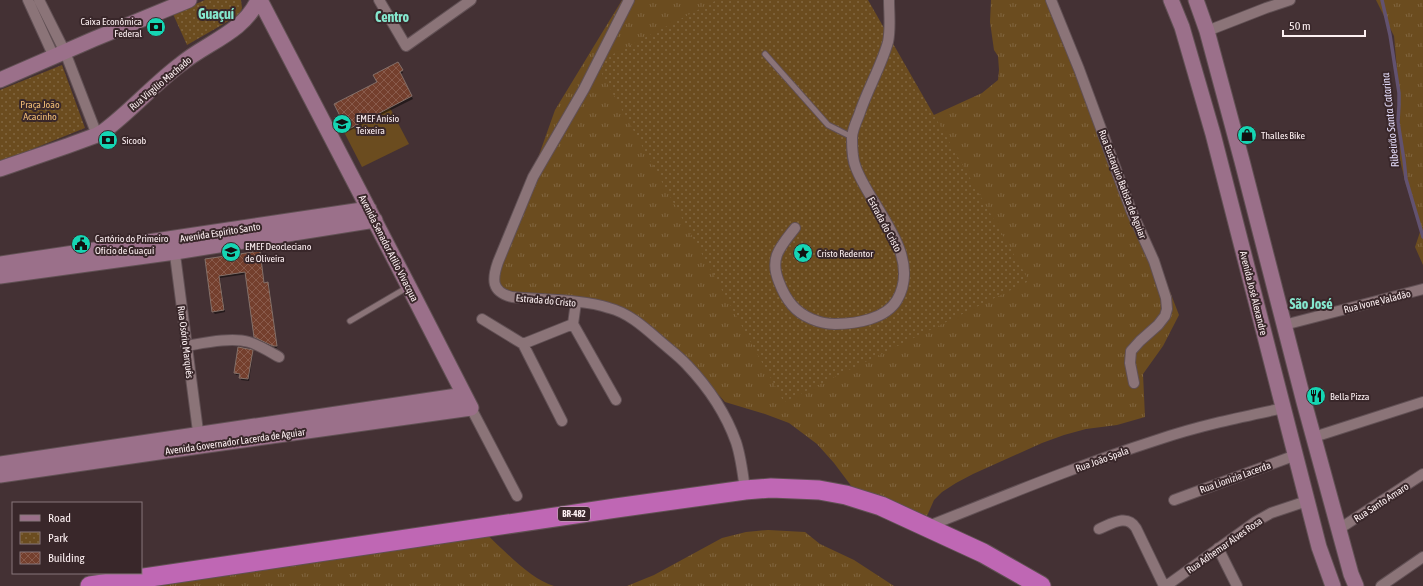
<svg xmlns="http://www.w3.org/2000/svg" width="1423" height="586" font-family="'Asap Condensed',sans-serif">
<style>
.grass{fill:url(#grass-tufts)}
.park{fill:url(#park-dots)}
.pitch{fill:#6b4c1f}
.shadow{fill:#0007}
.lines{fill:none;stroke-linecap:round;stroke-linejoin:round}
.stream{stroke:#625270;stroke-width:3.5}
.building{fill:url(#building-cross-hatch);stroke:#847069}
.lane-casing{stroke:#615054;stroke-width:7}
.street-casing{stroke:#615054;stroke-width:12}
.secondary-casing{stroke:#615054;stroke-width:17}
.highway-casing{stroke:#615054;stroke-width:21}
.lane{stroke:#8b7478;stroke-width:5}
.street{stroke:#8b7478;stroke-width:10}
.secondary{stroke:#9b708a;stroke-width:15}
.highway{stroke:#bf67b4;stroke-width:19}
.labels{text-anchor:middle;stroke-width:4;stroke-linejoin:round;paint-order:stroke}
.shield{fill:#39272a;stroke:#c2b4b6;stroke-width:1}
.shield-label{font-size:9px;font-weight:bold;fill:#fdf0f2}
.poi-label{font-size:10px;fill:#fdf0f2;stroke:#39272a;text-anchor:start}
.street-label{font-size:10px;fill:#fdf0f2;stroke:#39272a}
.park-label{font-size:10px;fill:#f4bf77;stroke:#39272a}
.water-label{font-size:11px;font-style:italic;fill:#e6defd;stroke:#39272a}
.district-label{font-size:14px;font-weight:bold;fill:#85e7ce;stroke:#39272a}
</style>
<defs>
<pattern id="grass-tufts" width="24" height="20" patternUnits="userSpaceOnUse"><rect width="24" height="20" fill="#6b4c1f"/><path d="M3 7l-1-3M5 7V3M7 7l1-3M15 17l-1-3M17 17v-4M19 17l1-3" fill="none" stroke="#816640"/></pattern>
<pattern id="park-dots" width="8" height="8" patternUnits="userSpaceOnUse"><rect width="8" height="8" fill="#6b4c1f"/><path d="M2 2h.1M6 6h.1" fill="none" stroke="#816640" stroke-width="1.8" stroke-linecap="round"/></pattern>
<pattern id="building-cross-hatch" width="8" height="8" patternUnits="userSpaceOnUse"><rect width="8" height="8" fill="#743f2d"/><path d="M0 0l8 8M0 8l8-8" fill="none" stroke="#895b4c"/></pattern>
</defs>
<rect width="100%" height="100%" fill="#443134"/>
<!-- grass -->
<path class="grass" d="M622,0h184l117,120 59,-27 16,-13 1,-10 -1,-14 -4,-6 -4,-28 1,-22h59l20,38 21,79 56,115 32,83 -16,31 -20,28 2,43 -28,8 -31,4 -22,6 -22,8 -69,31 -17,9 -14,9 -8,8 -7,16 -75,-29 -18,-24 -17,-19 -28,-21 -24,-9 -40,-12 -26,-29 -14,-18 -23,-19 -41,-19 -37,-13 -76,-11 -15,-9 62,-174z
M1376,0h47v265l-8,-18 6,-18 -6,-22 -9,-22 -6,-25v-58l-6,-66z
M768,530l37,2 15,12 34,16 40,26h-267l27,-11 68,-37 24,-6z
M485,533c18,16 46,47 69,53h-435z"/>
<!-- park -->
<path class="park" d="M205,0h36l1,8 -3,7 -52,30 -14,-31z
M717,0h151l161,281 -245,121 -188,-339z
M62,65l23,63 -85,34v-72z"/>
<!-- pitch -->
<path class="pitch" d="M390,108l19,36 -47,23 -18,-35z"/>
<!-- shadow -->
<path class="shadow" d="M398,63l5,10 -3,1 13,25 -64,32 -14,-27 43,-22z
M259,252l5,32 4,-1 1,2 8,63h-2l-19,-9 -1,-2 -8,-63 -27,4 5,34 -10,2 -2,-2 -7,-52z
M252,351l1,2 -4,28 -8,-1 -1,-5h-4l-1,-2z"/>
<g class="lines">
<!-- stream -->
<path class="stream" d="M1382,0l8,35 9,58v12l-1,17 6,38 2,19 17,58"/>
</g>
<!-- building -->
<path class="building" d="M398,62l5,8 -3,2 12,24 -65,34 -13,-26 43,-22 -4,-7z
M260,251l4,32 4,-1 9,64h-4l-19,-9 -9,-65 -26,4 5,34 -12,2 -7,-53z
M238,347l15,3 -5,29 -9,-1 1,-4 -6,-1z"/>
<g class="lines">
<defs>
<path id="lane" d="M765,54l63,71 24,12
M350,321l58,-34"/>
<path id="street" d="M28,0l26,57
M39,0l26,52 32,83
M379,0l27,46 65,-46
M629,0l-45,89 -51,88 -35,85c-6,17 -7,30 14,35 30,3 70,2 97,11 20,5 36,20 51,33 9,8 19,15 27,24 20,21 39,49 49,77 5,15 7,32 9,48
M1051,0l28,69 52,141 23,51 12,37 1,11 -2,7 -7,9 -18,16 -9,10 -1,12 4,20
M1207,31l59,-23 24,-8
M795,228c-15,19 -26,30 -16,54 3,8 7,16 13,23 10,12 28,19 43,19 21,0 51,-5 62,-24 26,-45 -26,-92 -41,-132 -4,-9 -4,-20 -4,-30 0,-7 4,-16 7,-23 8,-25 22,-48 29,-73 3,-14 1,-28 1,-42
M174,247l25,192
M576,302l-3,22 43,76
M482,319l41,25 39,77
M1284,325l139,-36
M523,344l50,-20
M186,346c18,-3 45,-9 63,-4 10,3 21,10 30,15
M471,408l46,88
M1314,437l109,-35
M1174,500l122,-45
M926,527c76,-30 153,-62 231,-87 41,-14 84,-23 127,-32
M1099,529c12,-5 28,-16 37,-1l28,58
M1339,529l84,-55
M1218,548l19,38
M1166,586l89,-64 16,-9 36,-12
M1381,586l42,-29"/>
<path id="secondary" d="M1171,0l11,27 31,107 106,413 14,39
M1196,0l11,31 35,130 62,241 47,172 5,12
M0,80l94,-41 95,-39
M0,169l67,-23 30,-11 7,-4c27,-20 50,-47 77,-67 25,-21 63,-32 77,-64
M0,264l369,-55
M0,276l175,-24 200,-32
M0,464l464,-69
M0,475l200,-29 271,-38 -62,-121 -149,-287"/>
<path id="highway" d="M90,586l526,-78 129,-18 26,-2 48,2 27,5 35,11 102,47 58,33"/>
</defs>
<!-- lane casing -->
<use href="#lane" class="lane-casing"/>
<!-- street casing -->
<use href="#street" class="street-casing"/>
<!-- secondary casing -->
<use href="#secondary" class="secondary-casing"/>
<!-- highway casing -->
<use href="#highway" class="highway-casing"/>
<!-- lane -->
<use href="#lane" class="lane"/>
<!-- street -->
<use href="#street" class="street"/>
<!-- secondary -->
<use href="#secondary" class="secondary"/>
<!-- highway -->
<use href="#highway" class="highway"/>
</g>
<!-- icons -->
<defs>
<symbol id="bank-disc" viewBox="-11 -11 22 22"><circle r="9.5" fill="#15d5b3" stroke="#39272a"/><path d="M-6-4H6V4H-6ZM0-2.3a2.3 2.3 0 1 0 0 4.6a2.3 2.3 0 1 0 0-4.6Z" fill="#111"/></symbol>
<symbol id="school-disc" viewBox="-11 -11 22 22"><circle r="9.5" fill="#15d5b3" stroke="#39272a"/><path d="M0-5L7-2L0 1L-7-2ZM-4 1L0 2.5L4 1V4Q0 6-4 4Z" fill="#111"/></symbol>
<symbol id="shop-disc" viewBox="-11 -11 22 22"><circle r="9.5" fill="#15d5b3" stroke="#39272a"/><path d="M-5-2.5h2.3a2.7 3.5 0 0 1 5.4 0H5L5.5 6h-11ZM-1.5-2.5h3a1.5 2.3 0 0 0-3 0Z" fill="#111"/></symbol>
<symbol id="civic-disc" viewBox="-11 -11 22 22"><circle r="9.5" fill="#15d5b3" stroke="#39272a"/><path d="M-.6-6.5H3V-4.5H.6V-3L4-1V1h2V6H-6V1h2V-1L-.6-3ZM-1.2 2.5V6h2.4V2.5Z" fill="#111"/></symbol>
<symbol id="sight-disc" viewBox="-11 -11 22 22"><circle r="9.5" fill="#15d5b3" stroke="#39272a"/><path d="M0-6L1.8-2.2L6-1.7L2.9 1.2L3.7 5.4L0 3.3L-3.7 5.4L-2.9 1.2L-6-1.7L-1.8-2.2Z" fill="#111"/></symbol>
<symbol id="restaurant-disc" viewBox="-11 -11 22 22"><circle r="9.5" fill="#15d5b3" stroke="#39272a"/><path d="M-5-6h1v4h1v-4h1v4h1v-4h1v5L-1.5 .5V6h-2V.5L-5-1ZM5-6V6H3V1.5H1.5Q1.5-4 5-6Z" fill="#111"/></symbol>
</defs>
<g fill-rule="evenodd">
<use href="#bank-disc" x="145" y="16" width="22" height="22"/>
<use href="#school-disc" x="331" y="113" width="22" height="22"/>
<use href="#shop-disc" x="1236" y="124" width="22" height="22"/>
<use href="#bank-disc" x="97" y="129" width="22" height="22"/>
<use href="#civic-disc" x="70" y="233" width="22" height="22"/>
<use href="#school-disc" x="220" y="241" width="22" height="22"/>
<use href="#sight-disc" x="792" y="242" width="22" height="22"/>
<use href="#restaurant-disc" x="1305" y="385" width="22" height="22"/>
</g>
<g class="labels">
<!-- shield labels -->
<rect class="shield" x="558" y="507" width="32" height="14" rx="3"/>
<g class="shield-label">
<text x="574" y="517">BR-482</text>
</g>
<!-- poi labels -->
<g class="poi-label">
<text x="142" y="25" text-anchor="end">Caixa Econômica<tspan x="142" dy="12">Federal</tspan></text>
<text x="356" y="122">EMEF Anísio<tspan x="356" dy="12">Teixeira</tspan></text>
<text x="1261" y="139">Thalles Bike</text>
<text x="122" y="144">Sicoob</text>
<text x="95" y="242">Cartório do Primeiro<tspan x="95" dy="12">Ofício de Guaçuí</tspan></text>
<text x="245" y="250">EMEF Deocleciano<tspan x="245" dy="12">de Oliveira</tspan></text>
<text x="817" y="257">Cristo Redentor</text>
<text x="1330" y="400">Bella Pizza</text>
</g>
<!-- street labels -->
<g class="street-label">
<text transform="translate(160 83) rotate(-40)" y="4">Rua Virgilio Machado</text>
<text transform="translate(1123 184) rotate(69)" y="4">Rua Eustaquio Batista de Aguiar</text>
<text transform="translate(885 224) rotate(62)" y="4">Estrada do Cristo</text>
<text transform="translate(220 232) rotate(-9)" y="4">Avenida Espírito Santo</text>
<text transform="translate(389 248) rotate(63)" y="4">Avenida Senador Atilio Vivacqua</text>
<text transform="translate(1254 293) rotate(76)" y="4">Avenida José Alexandre</text>
<text transform="translate(546 300) rotate(5)" y="4">Estrada do Cristo</text>
<text transform="translate(1377 301) rotate(-14)" y="4">Rua Ivone Valadão</text>
<text transform="translate(186 342) rotate(83)" y="4">Rua Osório Marquês</text>
<text transform="translate(235 441) rotate(-8)" y="4">Avenida Governador Lacerda de Aguiar</text>
<text transform="translate(1102 459) rotate(-20)" y="4">Rua João Spala</text>
<text transform="translate(1235 477) rotate(-20)" y="4">Rua Lionizia Lacerda</text>
<text transform="translate(1381 502) rotate(-33)" y="4">Rua Santo Amaro</text>
<text transform="translate(1224 545) rotate(-35)" y="4">Rua Adhemar Alves Rosa</text>
</g>
<!-- park labels -->
<g class="park-label">
<text x="40" y="108">Praça João<tspan x="40" dy="12">Acacinho</tspan></text>
</g>
<!-- water labels -->
<g class="water-label">
<text transform="translate(1390 120) rotate(-96)" y="4">Ribeirão Santa Catarina</text>
</g>
<!-- district labels -->
<g class="district-label">
<text x="216" y="19">Guaçuí</text>
<text x="392" y="22">Centro</text>
<text x="1311" y="309">São José</text>
</g>
</g>
<!-- legend -->
<rect x="12" y="502" width="130" height="72" fill="#39272a" stroke="#87777a"/>
<rect x="20" y="515" width="20" height="6" fill="#9b708a" stroke="#87777a"/>
<text x="48" y="522" font-size="12" fill="#fdf0f2">Road</text>
<rect x="20" y="532" width="20" height="12" fill="url(#park-dots)" stroke="#87777a"/>
<text x="48" y="542" font-size="12" fill="#fdf0f2">Park</text>
<rect x="20" y="552" width="20" height="12" fill="url(#building-cross-hatch)" stroke="#87777a"/>
<text x="48" y="562" font-size="12" fill="#fdf0f2">Building</text>
<!-- scale -->
<path d="M1283 30v6h82v-6" fill="none" stroke="#fdf0f2" stroke-width="2"/>
<text x="1289" y="30" font-size="12" fill="#fdf0f2" stroke="#39272a" stroke-width="3" paint-order="stroke">50 m</text>
</svg>
